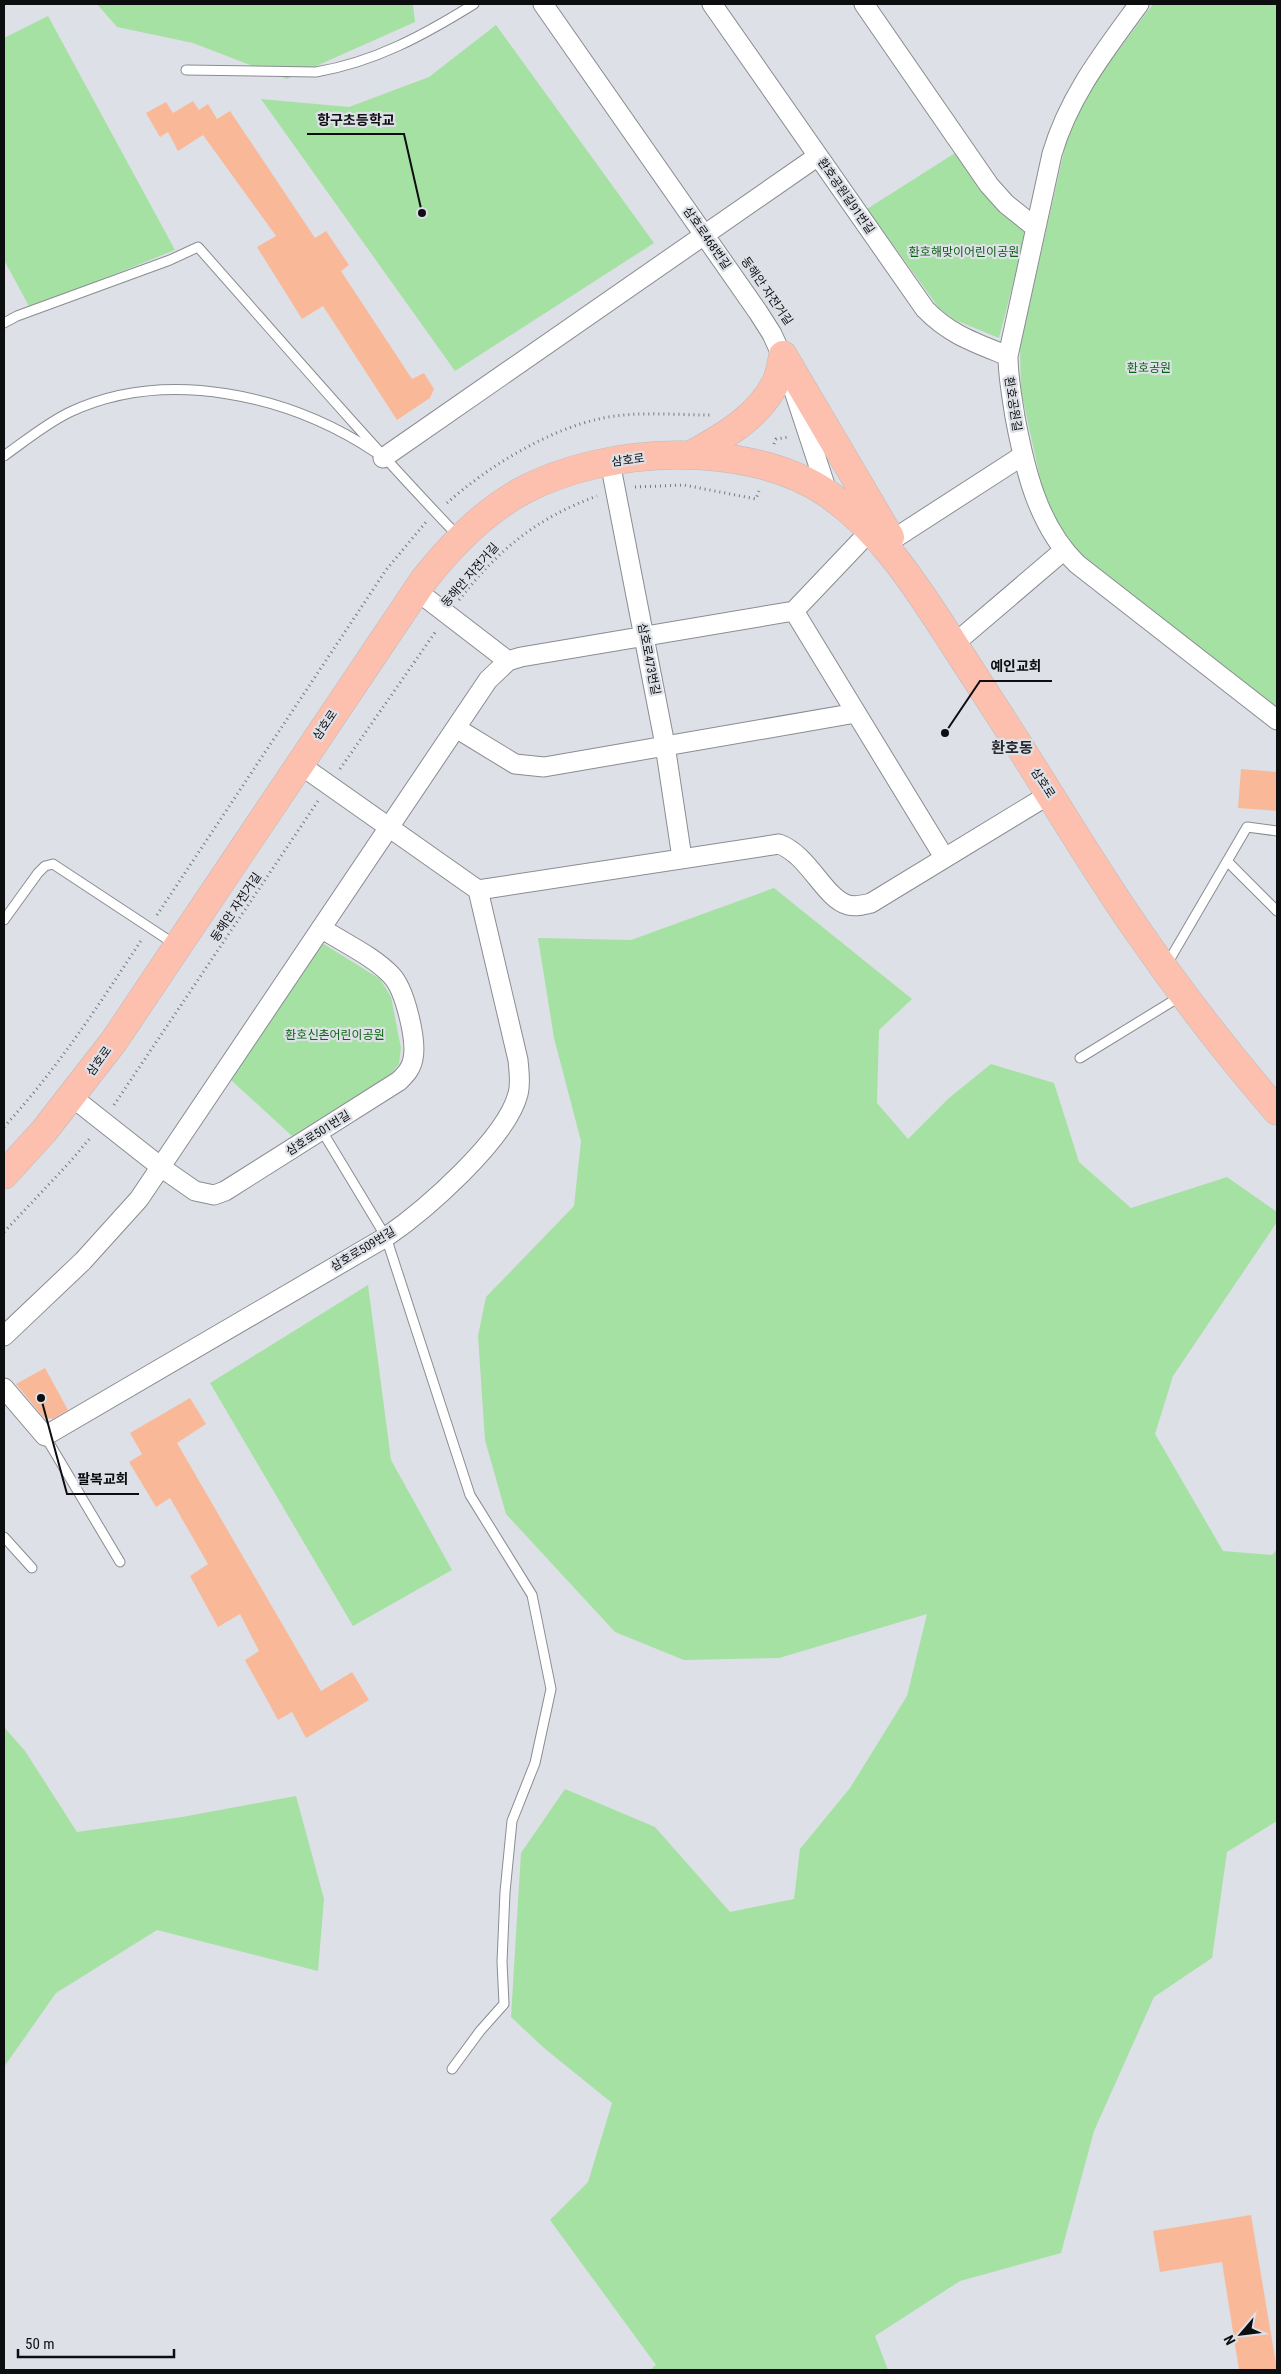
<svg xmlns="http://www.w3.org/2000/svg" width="1281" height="2374" font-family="'Roboto Condensed','Noto Sans KR',sans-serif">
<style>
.green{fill:#a5e1a3}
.building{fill:#f9b999}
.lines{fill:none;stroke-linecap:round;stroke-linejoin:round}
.lane-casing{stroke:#8a8c92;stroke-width:11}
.street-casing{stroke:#8a8c92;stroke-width:21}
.primary-casing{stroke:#bbbcbc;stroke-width:29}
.path{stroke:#75777b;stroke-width:3;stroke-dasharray:1 4;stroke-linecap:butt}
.lane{stroke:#fff;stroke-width:9}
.street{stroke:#fff;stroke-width:19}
.primary{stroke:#fdbfae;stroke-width:28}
.labels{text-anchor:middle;stroke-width:4.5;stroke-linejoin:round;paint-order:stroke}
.street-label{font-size:12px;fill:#0d0e10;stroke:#dde0e6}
.park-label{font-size:12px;fill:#0a6312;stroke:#dde0e6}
.quarter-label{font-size:15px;font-weight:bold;fill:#282a2f;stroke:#dde0e6}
.leader{fill:none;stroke:#0d0e10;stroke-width:2}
.callout-dot{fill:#0d0e10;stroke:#dde0e6;stroke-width:2}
.callout-label{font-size:14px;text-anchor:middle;font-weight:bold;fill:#0d0e10;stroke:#dde0e6;stroke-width:4.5;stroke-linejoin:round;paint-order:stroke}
</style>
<rect width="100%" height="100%" fill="#dde0e6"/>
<!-- green -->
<path class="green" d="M97,4h316l2,18 -128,57 -94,-36 -76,-16z
M1153,4h124v704l-199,-156 -21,-29 -15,-36 -21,-96 -1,-45 47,-208 18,-43z
M48,16l127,234 -145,58 -26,-48v-222z
M496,25l158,218 -199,128 -194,-272 88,8 80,-30z
M955,153l32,44 39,36 -27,105 -44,-18 -16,-12 -72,-99z
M774,888l138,111 -33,31 -2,73 31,36 41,-41 42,-34 63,19 25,79 52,46 96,-31 50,35v10l-104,154 -18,58 68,117 49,4 5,-6v272l-50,31 -15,106 -58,39 -60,134 -33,122 -101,28 -85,55 13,34h-238l6,-5 -106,-145 38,-38 24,-79 -68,-55 -33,-31 10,-164 44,-64 90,38 75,85 64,-13 6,-50 50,-61 57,-92 20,-82 -148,44 -95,2 -69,-28 -109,-118 -21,-74 -7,-104 8,-39 88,-91 7,-65 -27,-103 -16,-100 93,2z
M322,943l58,36 11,18 10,51 -2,16 -8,10 -99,62 -62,-57z
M368,1285l23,175 61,110 -99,56 -143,-243z
M4,1727l21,24 52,81 105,-15 114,-21 28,103 -6,72 -161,-41 -101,63 -52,74z"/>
<!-- building -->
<path class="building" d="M193,101l6,9 9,-6 9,15 13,-8 85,127 11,-7 23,34 -8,6 71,108 12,-6 10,16 -4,9 -33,22 -74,-114 -21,13 -45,-72 19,-11 -73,-101 -25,16 -10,-19 -8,5 -14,-24 20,-11 7,11z
M1241,769l36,3v39l-39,-3z
M45,1368l23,42 -15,9 -10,-2 -27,-33z
M190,1398l16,26 -29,19 144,248 31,-19 17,28 -63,38 -14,-26 -14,8 -33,-60 14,-9 -19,-37 -22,13 -28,-51 18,-12 -38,-66 -14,9 -27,-45 13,-8 -12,-21z
M1251,2215l26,155h-38l-17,-108 -62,10 -7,-41z"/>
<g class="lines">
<defs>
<path id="lane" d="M186,70l130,2c59,-10 108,-37 158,-68
M4,323l13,-7 153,-56 28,-13c86,97 170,195 260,289
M4,456c21,-15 43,-33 66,-44 97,-45 219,-17 305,40
M1227,861l50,50
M4,920l34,-47 7,-7 8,-2 123,81
M1167,964l80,-137 30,4
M1080,1058l101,-62
M322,1131l64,106 84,258 62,100 19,94 -16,74 -23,58 -7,71 -3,70 2,42 -24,27 -28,38
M45,1436l75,126
M4,1537l28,31"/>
<path id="street" d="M543,4l215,308 14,22 14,31
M712,4l213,305c25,26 51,34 83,47
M864,4l125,181 17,19 30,24
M1139,4c-35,48 -70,92 -87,150l-44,202c0,21 4,41 7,61 10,53 23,109 62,147l200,156
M794,391l34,103
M383,458l435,-302
M610,462l55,283 17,113
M892,540l130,-84
M417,591l91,70
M794,611l77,-81
M954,644l109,-93
M456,728l59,36 29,3 312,-54
M299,764l179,126 301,-46c30,11 45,54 69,61 8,2 15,0 23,-2l179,-109
M72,1097l90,71 33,23 19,4 11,-4 174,-110c7,-7 12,-12 14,-22 4,-19 -8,-70 -22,-84 -18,-19 -47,-32 -70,-47
M4,1336l79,-75 56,-62 349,-519 20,-19 13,-4 273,-46 150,246
M4,1388l41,48 341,-199c38,-26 120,-97 132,-143 3,-11 1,-22 0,-34l-40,-170"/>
<path id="primary" d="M783,355l107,182
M691,455c32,-18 68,-38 85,-73 4,-8 5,-18 7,-27
M4,1175l40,-44 70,-90 309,-460c28,-36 59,-68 99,-90 84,-45 225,-52 306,3 55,38 90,95 125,149 20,31 40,62 60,93 41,64 79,129 122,191 44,64 91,125 142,184"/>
</defs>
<!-- lane casing -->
<use href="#lane" class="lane-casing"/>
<!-- street casing -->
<use href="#street" class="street-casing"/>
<!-- primary casing -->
<use href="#primary" class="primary-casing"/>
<!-- path -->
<path class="path" d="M774,444l2,-5 13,-2
M635,487l49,-2 72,14 4,-11
M447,503c40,-36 102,-74 156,-85 35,-7 72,-3 107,-3
M459,600c40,-51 78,-82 138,-104
M340,769l96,-138
M157,915l229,-345 40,-48
M114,1105l204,-304
M4,1127c53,-58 95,-122 138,-188
M4,1232l65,-69 22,-26"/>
<!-- lane -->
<use href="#lane" class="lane"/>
<!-- street -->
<use href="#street" class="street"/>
<!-- primary -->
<use href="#primary" class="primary"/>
</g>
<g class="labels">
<!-- street labels -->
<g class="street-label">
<text transform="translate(846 196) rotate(55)" y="4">환호공원길91번길</text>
<text transform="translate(707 238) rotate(55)" y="4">삼호로468번길</text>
<text transform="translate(767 291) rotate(55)" y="4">동해안 자전거길</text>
<text transform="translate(1013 404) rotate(81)" y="4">환호공원길</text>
<text transform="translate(628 460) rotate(-7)" y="4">삼호로</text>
<text transform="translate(470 575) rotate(-49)" y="4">동해안 자전거길</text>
<text transform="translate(649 659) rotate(79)" y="4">삼호로473번길</text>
<text transform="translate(325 725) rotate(-56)" y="4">삼호로</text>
<text transform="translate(1043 783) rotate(57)" y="4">삼호로</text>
<text transform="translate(236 907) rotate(-56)" y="4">동해안 자전거길</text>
<text transform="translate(99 1061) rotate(-54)" y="4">삼호로</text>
<text transform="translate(318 1133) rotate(-32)" y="4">삼호로501번길</text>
<text transform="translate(363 1249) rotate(-31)" y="4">삼호로509번길</text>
</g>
<!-- park labels -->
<g class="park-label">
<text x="964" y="256">환호해맞이어린이공원</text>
<text x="1149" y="372">환호공원</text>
<text x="335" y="1039">환호신촌어린이공원</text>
</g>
<!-- quarter labels -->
<g class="quarter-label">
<text x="1012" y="753">환호동</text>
</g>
</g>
<!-- callouts -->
<path class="leader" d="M422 213L404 134H307M945 733L980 681H1052M41 1398L67 1494H139"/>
<g class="callout-dot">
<circle cx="422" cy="213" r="5"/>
<circle cx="945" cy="733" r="5"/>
<circle cx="41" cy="1398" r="5"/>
</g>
<g class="callout-label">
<text x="356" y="125">항구초등학교</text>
<text x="1016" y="671">예인교회</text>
<text x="103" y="1484">팔복교회</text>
</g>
<!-- border -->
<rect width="1281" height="2374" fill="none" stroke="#0d0e10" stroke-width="10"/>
<!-- north arrow -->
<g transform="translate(1241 2334) rotate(242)" stroke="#dde0e6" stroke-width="4" paint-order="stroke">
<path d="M0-4L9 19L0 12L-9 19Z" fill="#0d0e10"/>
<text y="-8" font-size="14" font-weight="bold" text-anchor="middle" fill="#0d0e10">N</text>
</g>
<!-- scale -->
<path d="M18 2349v8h156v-8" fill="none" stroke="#0d0e10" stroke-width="2.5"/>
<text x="25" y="2349" font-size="15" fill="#0d0e10" stroke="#dde0e6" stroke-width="4" paint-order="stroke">50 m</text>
</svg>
